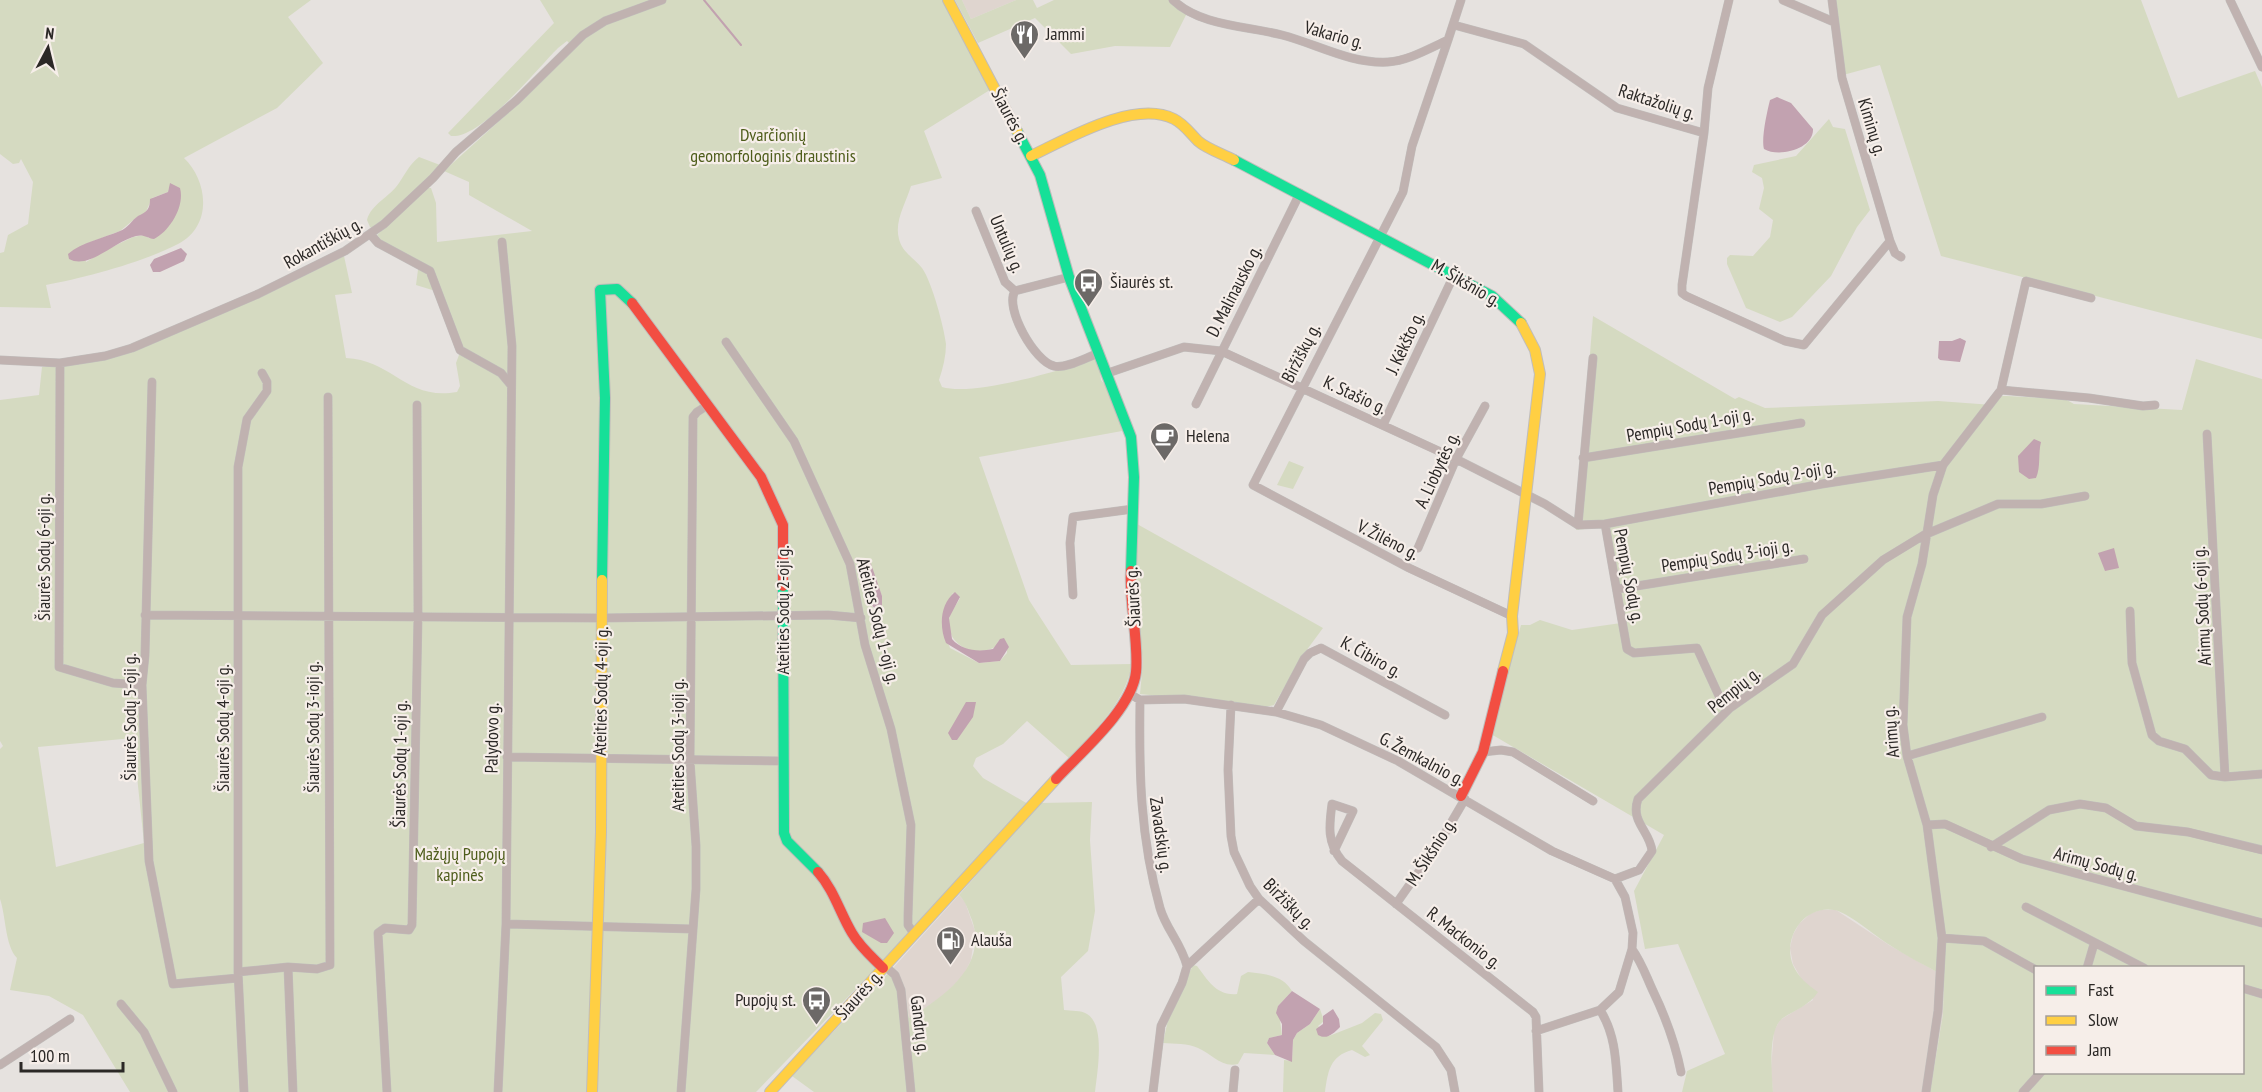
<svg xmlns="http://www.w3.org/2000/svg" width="2262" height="1092" font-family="'PT Sans Narrow',sans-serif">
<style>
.built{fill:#dfd5cf}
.green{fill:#d5dac1;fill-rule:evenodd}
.water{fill:#c2a2b0}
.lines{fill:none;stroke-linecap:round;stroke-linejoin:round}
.stream{stroke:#c2a2b0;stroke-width:2}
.street-casing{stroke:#c0bdbb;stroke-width:9}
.fast-casing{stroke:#c0bdbb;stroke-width:12}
.slow-casing{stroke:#c0bdbb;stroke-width:12}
.jam-casing{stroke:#c0bdbb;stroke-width:12}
.street{stroke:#c0b2b0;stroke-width:8}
.fast{stroke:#16e098;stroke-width:10}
.slow{stroke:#ffcf43;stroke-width:10}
.jam{stroke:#f24e42;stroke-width:10}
.labels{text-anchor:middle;stroke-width:4.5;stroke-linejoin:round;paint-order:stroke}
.poi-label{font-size:18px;fill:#2b2826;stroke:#f6eee9;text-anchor:start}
.street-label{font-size:18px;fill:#2b2826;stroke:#f6eee9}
.park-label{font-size:18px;fill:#4e5d1b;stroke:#f6eee9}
</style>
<rect width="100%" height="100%" fill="#e6e2df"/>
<!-- built -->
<path class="built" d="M962,0h54l-45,19z
M959,895l6,7 10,29 -4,29 -8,16 -24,24 -30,18 -7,-37 -8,-14z
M1821,910h15l53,35 55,31 -1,38 -13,78h-157l-2,-23 3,-38 6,-11 33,-20 -20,-36 -3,-16 3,-13 6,-11 12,-11z"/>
<!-- green -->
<path class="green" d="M0,0h311l-23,17 35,46 -46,45 -93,50c24,23 29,68 -6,86 -34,18 -94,34 -132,41l5,23 -51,-1v-54l4,-1 4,-17 20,-11 5,-42 -12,-23 -2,4 -6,1 -13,-10zM168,188c7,30 10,36 -19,50l-5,-3 -11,2 -27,13 -20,12 -3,-17 37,-14 17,-14 8,-3 7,-16 16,-6z
M540,0h404l49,88 -69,43 18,47 -31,8c-5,17 -17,35 -12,53 3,13 15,19 23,29 10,14 22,59 24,76 0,12 -3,24 -7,36l3,7c33,10 122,-18 156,-29l3,22 11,14 10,37 -143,26 50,143 42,65 61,-1c-7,39 -37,65 -62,95l-43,-38 -24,23 -27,14 -3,8 10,12 45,26 -155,167 -117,121h-626l-47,-77 -34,-19 -39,-6 7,-32c-12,-12 -11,-42 -17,-59v-150l3,-3 -3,-5v-341l39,-5 3,-28 45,-4 32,-7 148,-62 77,-38 8,37 -17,2 11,63c47,2 60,43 111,34l3,-6 -4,-23 6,-16 -20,-54 -26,-8 3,-23 -36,-20 -6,-7 51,-47h3l5,15 1,39 95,-11 -63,-36v-13l-25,-11 85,-77 44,-47 -6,-6 -9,7c-22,22 -77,91 -107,88l-3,-3 106,-110zM867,560l15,36 -8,14 -8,-16 -7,-25zM953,593l7,5c-3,7 -10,13 -11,21 -3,27 27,40 48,27l1,-5 9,2v10l-7,8 -21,2 -29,-15c-9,-25 -11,-32 3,-55zM133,738l11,105 -88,24 -18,-120z
M955,0h7l9,19 45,-19h17l4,8 17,-8h116l17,13 -17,34 -55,-1 -44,8 -36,-36 -57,25z
M1836,0h305l37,98 77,-27 7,16v252l-321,-83 -61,-191 -37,10z
M1829,119l4,8 12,2 25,81 -13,17 -26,49 -39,41 -12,5 -34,-14 -19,-44v-6l3,-3 23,1 17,-19 3,-17 -14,-11 5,-21 -2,-10 -10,-6 2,-7 42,-9z
M419,157l21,8 -8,11 -57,53 -5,-2 -3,-7c4,-16 23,-23 32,-37 7,-10 10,-18 20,-26z
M1593,316l142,83 4,-2 26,11 173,-7 55,4 7,-9h7l58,3 9,5 108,6 14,-51 66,20v713h-332l13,-78 1,-38c-19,-11 -38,-20 -56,-32 -13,-8 -40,-32 -54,-34 -30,-5 -52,28 -41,55 5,12 15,20 25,27 -8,13 -23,18 -35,26 -16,11 -11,56 -10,74h-91l5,-21 38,-17 -47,-110 -33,5 -11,-58 30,-56 -173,-101 30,-109h9l10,-5 32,10 49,-7 -17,-96 -28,3zM2036,968h206v104h-206z
M1289,461l15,6 -11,22 -16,-4z
M1137,524l186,104 -20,27 -29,50 -9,2 -125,-13 3,-32 -9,-91z
M1092,802l-2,38 5,71 -7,40 -27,26 3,33c7,1 17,0 23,4 19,11 10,59 8,78h-281l-22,-16 102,-109 8,14 7,37c34,-21 79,-51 63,-98 -4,-9 -5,-17 -13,-25l81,-92z
M1193,965l4,1c11,14 19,30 40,28l4,-18 7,-4c17,2 35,3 44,19l-14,15 4,29 -13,3 -2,5 8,12 -31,-2 -6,11c-17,4 -26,-10 -40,-16 -10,-5 -24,-4 -35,-5l6,-28z
M1320,1009l4,12 -6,5 11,10 33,-13 13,-10 6,1 2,6 -21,26 8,9 -5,2 -13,-7c-22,6 -24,21 -27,42h-42l1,-32 8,1 1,-21 4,-7 13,-9z"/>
<!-- water -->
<path class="water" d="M1777,97l14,6 22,26c1,20 -34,29 -49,20 -3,-10 3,-37 6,-49z
M170,183l10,5c5,18 -10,43 -26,51 -7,-1 -10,-5 -18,-3 -21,5 -47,34 -67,23l-1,-5c14,-12 36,-16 52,-23 8,-3 12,-11 18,-15 9,-4 12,-7 12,-17l18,-7z
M181,248l6,6 -3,7 -24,11h-7l-3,-7 4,-6z
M1960,338l6,3 -6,21 -20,-2 -2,-2 1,-17h13z
M2034,439l7,3c-3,11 0,25 -5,36l-7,1 -10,-7 -1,-16z
M2114,548l5,20 -14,3 -7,-18z
M865,560l5,1 12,35v10l-5,4c-12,-8 -15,-28 -18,-41z
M955,592l5,5 -11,21 3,21c10,12 27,13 41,10l7,-10 4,-1 5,9 -9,14 -21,2 -33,-20c-7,-17 -6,-39 9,-51z
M966,702h10l-3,15 -16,23h-5l-4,-7z
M885,918l9,15 -7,10h-6l-19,-11 1,-9z
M1292,991l28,18 -10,15 -13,9 -4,7 -1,22 -17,-7 -8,-12 2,-5 13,-3v-11l-6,-11 2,-7z
M1333,1009l6,10 1,8c-7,7 -13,13 -22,8l-2,-6 7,-5v-8z"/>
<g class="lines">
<!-- stream -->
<path class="stream" d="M704,0l37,45"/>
<defs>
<path id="street" d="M1173,0c27,26 74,26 109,35 35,9 68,29 106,27 20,-1 42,-14 60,-22l13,-40
M1783,0l51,22
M1832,0l10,78 48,163 5,12 6,4
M2230,0l32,67
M1454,25l70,19 93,64 87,25 -22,152v8l4,3 99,45 19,4 86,-104
M1448,40l-36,106 -9,46 -150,293 156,83 103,48
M1704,133l4,-45 21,-88
M976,211l29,71 10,9c-11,17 20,71 39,75 12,3 33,-9 45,-13
M371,235l7,8 52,28 30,79 41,23 10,12
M1015,291l54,-14
M726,342l68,99 56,123 15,81 26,84 20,96 -3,91v9l7,10
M1593,358l-15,167 27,-1 22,125 7,4 63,-5 22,48 11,12
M0,360l60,3 45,-7 27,-8 126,-54 87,-43 39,-27 49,-46 23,-26 61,-52 66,-65 22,-14 57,-21
M60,363l-1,304 54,16 29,2
M1108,373l76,-26 37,4 235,108 89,45 33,21
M152,382l-7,273 -3,30 7,176 24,123 65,-6
M2001,390l88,8 54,8 12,-1
M1196,404l104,-211
M1383,425l71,-150
M2207,434l18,343
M1583,458l218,-35
M1605,524l217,-40 121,-19
M1418,548l38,-89 29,-53
M1618,589l186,-30
M1073,595l-3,-52 3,-26 60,-8
M2130,611l2,52 20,72 7,6 26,8 26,26 14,2 37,-3
M145,615l457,3 226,-3 33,3
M1130,694l10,6 44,-1 92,13 45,13 77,36 154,90 63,28 10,18 8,36 -1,16 -13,43 -19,18 -64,21
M1140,700c-1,73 0,137 20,208 6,21 21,35 27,58
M1231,705l-3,65 3,66 3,16 16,34 9,13 45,42 132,106 15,23 4,22
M1276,712l28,-53 6,-6 11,-5 124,67
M1483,752l18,-2 12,2 80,49
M1907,756l135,-39
M507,757l275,4
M1927,825l18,-1 77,35 240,64
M1991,847l58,-37 31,-6 26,4 30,18 52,6 74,18
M1334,851l19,-40 -21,-7c-3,22 -5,39 10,57l191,151 3,5 3,75
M1615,879l24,-9 13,-19c-2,-20 -22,-29 -14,-52l92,-91 63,-44 29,-49 61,-55 41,-25 74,-31h43l44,-8
M1396,904l45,-64 24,-41
M2026,907l118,61
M506,924l186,5
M1942,938l42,3 52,29
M1632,949c10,14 14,27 21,42 13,27 22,51 28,81
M885,966l10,9 6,15 10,102
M288,967l5,125
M2087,968l7,-24
M238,972l50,-5 29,2 13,-4 -2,-568
M2242,988l20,6
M121,1004l23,28 29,60
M1600,1010c16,25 16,53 18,82
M0,1065l70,-46
M244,1092l-6,-120v-505l9,-48 20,-28v-9l-5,-9
M387,1092l-9,-159 7,-5 24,2 3,-5 6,-309 -1,-211
M498,1092l8,-168 6,-578 -10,-104
M681,1092l15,-203v-43l-6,-85 3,-344 4,-5 11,-7
M1153,1092l8,-66 21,-43 5,-17 72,-67
M1233,1092l2,-22
M1926,1092l12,-81 4,-73 -15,-113 -20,-69 -4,-31 4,-108 15,-53 11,-69 10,-30 58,-75 25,-109 65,17
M2023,1092l18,-20"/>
<path id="fast" d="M1017,131l23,44 29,102 62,160 3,40 -3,94
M1234,160l258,136 29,27
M602,580l3,-182 -5,-108 17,-1 15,14
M783,586l1,247 3,8 31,31"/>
<path id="slow" d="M948,0l69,131
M1031,156c36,-17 103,-57 143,-37 10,5 16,14 24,22 9,8 25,13 36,19
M1503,671l10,-38 -1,-17 28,-242 -5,-24 -14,-27
M592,1092l9,-260 1,-252
M770,1092l286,-313"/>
<path id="jam" d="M632,303l129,174 22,48v61
M1056,779c25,-27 76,-70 80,-107 3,-29 -7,-70 -5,-101
M1461,796l22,-44 20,-81
M818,872c16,18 22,41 34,61 8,14 20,24 31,35"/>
</defs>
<!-- street casing -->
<use href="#street" class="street-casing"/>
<!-- fast casing -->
<use href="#fast" class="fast-casing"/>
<!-- slow casing -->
<use href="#slow" class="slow-casing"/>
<!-- jam casing -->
<use href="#jam" class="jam-casing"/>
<!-- street -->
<use href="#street" class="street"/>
<!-- fast -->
<use href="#fast" class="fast"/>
<!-- slow -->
<use href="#slow" class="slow"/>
<!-- jam -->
<use href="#jam" class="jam"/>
</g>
<!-- icons -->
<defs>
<symbol id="restaurant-pin" viewBox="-11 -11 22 30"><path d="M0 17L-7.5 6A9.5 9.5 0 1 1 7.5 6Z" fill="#6c6967" stroke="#f6eee9"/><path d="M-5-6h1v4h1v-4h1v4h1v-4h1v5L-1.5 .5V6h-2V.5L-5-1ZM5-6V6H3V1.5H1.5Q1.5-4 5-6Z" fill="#fff"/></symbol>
<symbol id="bus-pin" viewBox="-11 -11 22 30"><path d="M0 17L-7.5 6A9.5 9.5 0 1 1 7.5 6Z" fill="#6c6967" stroke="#f6eee9"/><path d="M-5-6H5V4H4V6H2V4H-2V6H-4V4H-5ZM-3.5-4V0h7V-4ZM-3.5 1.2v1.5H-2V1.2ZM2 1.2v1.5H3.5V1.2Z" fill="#fff"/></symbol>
<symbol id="cafe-pin" viewBox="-11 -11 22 30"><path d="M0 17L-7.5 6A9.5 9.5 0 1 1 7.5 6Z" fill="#6c6967" stroke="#f6eee9"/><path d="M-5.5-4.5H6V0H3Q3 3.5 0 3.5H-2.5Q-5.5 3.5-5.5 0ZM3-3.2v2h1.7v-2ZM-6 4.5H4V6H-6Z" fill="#fff"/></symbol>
<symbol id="fuel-pin" viewBox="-11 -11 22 30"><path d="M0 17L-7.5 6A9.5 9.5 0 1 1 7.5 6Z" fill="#6c6967" stroke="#f6eee9"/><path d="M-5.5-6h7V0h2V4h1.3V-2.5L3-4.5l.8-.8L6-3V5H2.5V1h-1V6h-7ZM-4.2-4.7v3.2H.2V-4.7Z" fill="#fff"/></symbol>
</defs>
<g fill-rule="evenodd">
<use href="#restaurant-pin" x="1008" y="18" width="33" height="45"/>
<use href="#bus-pin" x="1072" y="266" width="33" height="45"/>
<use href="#cafe-pin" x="1148" y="420" width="33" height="45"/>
<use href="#fuel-pin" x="934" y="924" width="33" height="45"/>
<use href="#bus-pin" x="800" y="984" width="33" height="45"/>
</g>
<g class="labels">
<!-- poi labels -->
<g class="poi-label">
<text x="1046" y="40">Jammi</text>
<text x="1110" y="288">Šiaurės st.</text>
<text x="1186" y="442">Helena</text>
<text x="971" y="946">Alauša</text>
<text x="796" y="1006" text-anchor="end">Pupojų st.</text>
</g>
<!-- street labels -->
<g class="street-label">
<text transform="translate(1334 35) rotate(16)" y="6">Vakario g.</text>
<text transform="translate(1657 102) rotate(18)" y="6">Raktažolių g.</text>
<text transform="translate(1010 116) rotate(62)" y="6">Šiaurės g.</text>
<text transform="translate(1872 127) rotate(73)" y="6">Kiminų g.</text>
<text transform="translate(323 243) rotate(-29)" y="6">Rokantiškių g.</text>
<text transform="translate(1007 244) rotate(67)" y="6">Untulių g.</text>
<text transform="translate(1466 283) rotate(30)" y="6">M. Šikšnio g.</text>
<text transform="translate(1234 291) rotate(-63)" y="6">D. Malinausko g.</text>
<text transform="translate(1405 343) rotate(-65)" y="6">J. Kėkšto g.</text>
<text transform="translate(1301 353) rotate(-63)" y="6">Biržiškų g.</text>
<text transform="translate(1355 395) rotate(25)" y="6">K. Stašio g.</text>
<text transform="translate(1690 425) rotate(-10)" y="6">Pempių Sodų 1-oji g.</text>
<text transform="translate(1437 470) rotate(-65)" y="6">A. Liobytės g.</text>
<text transform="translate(1772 478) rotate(-10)" y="6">Pempių Sodų 2-oji g.</text>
<text transform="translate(1388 540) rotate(27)" y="6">V. Žilėno g.</text>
<text transform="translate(1727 556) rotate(-9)" y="6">Pempių Sodų 3-ioji g.</text>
<text transform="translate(44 557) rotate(-90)" y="6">Šiaurės Sodų 6-oji g.</text>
<text transform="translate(1629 576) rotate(79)" y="6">Pempių Sodų g.</text>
<text transform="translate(1133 597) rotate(-93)" y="6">Šiaurės g.</text>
<text transform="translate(2202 606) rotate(-93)" y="6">Arimų Sodų 6-oji g.</text>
<text transform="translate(783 610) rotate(-90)" y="6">Ateities Sodų 2-oji g.</text>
<text transform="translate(878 621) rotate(76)" y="6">Ateities Sodų 1-oji g.</text>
<text transform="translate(1371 657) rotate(29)" y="6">K. Čibiro g.</text>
<text transform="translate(1734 690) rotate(-39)" y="6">Pempių g.</text>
<text transform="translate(601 691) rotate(-89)" y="6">Ateities Sodų 4-oji g.</text>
<text transform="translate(130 717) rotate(-90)" y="6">Šiaurės Sodų 5-oji g.</text>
<text transform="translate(313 727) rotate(-90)" y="6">Šiaurės Sodų 3-ioji g.</text>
<text transform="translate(223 728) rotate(-90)" y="6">Šiaurės Sodų 4-oji g.</text>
<text transform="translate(1891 732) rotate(-95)" y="6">Arimų g.</text>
<text transform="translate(492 738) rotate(-89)" y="6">Palydovo g.</text>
<text transform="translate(678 745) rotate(-90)" y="6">Ateities Sodų 3-ioji g.</text>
<text transform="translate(1422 759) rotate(28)" y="6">G. Žemkalnio g.</text>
<text transform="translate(400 764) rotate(-89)" y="6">Šiaurės Sodų 1-oji g.</text>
<text transform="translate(1161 835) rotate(82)" y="6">Zavadskių g.</text>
<text transform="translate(1431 852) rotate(-57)" y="6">M. Šikšnio g.</text>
<text transform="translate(2096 864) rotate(15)" y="6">Arimų Sodų g.</text>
<text transform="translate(1289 904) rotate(45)" y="6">Biržiškų g.</text>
<text transform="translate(1464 938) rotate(38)" y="6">R. Mackonio g.</text>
<text transform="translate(859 995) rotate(-48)" y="6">Šiaurės g.</text>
<text transform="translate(920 1025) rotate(83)" y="6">Gandrų g.</text>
</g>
<!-- park labels -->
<g class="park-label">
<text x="773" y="141">Dvarčionių<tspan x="773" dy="21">geomorfologinis draustinis</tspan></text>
<text x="460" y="860">Mažųjų Pupojų<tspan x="460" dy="21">kapinės</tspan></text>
</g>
</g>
<!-- legend -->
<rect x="2034" y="966" width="210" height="108" fill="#f6eee9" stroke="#a59f9b" stroke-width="1.5"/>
<rect x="2046" y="986" width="30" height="9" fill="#16e098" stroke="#a59f9b" stroke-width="1.5"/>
<text x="2088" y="996" font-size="18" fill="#2b2826">Fast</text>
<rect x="2046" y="1016" width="30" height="9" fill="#ffcf43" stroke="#a59f9b" stroke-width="1.5"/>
<text x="2088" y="1026" font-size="18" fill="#2b2826">Slow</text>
<rect x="2046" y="1046" width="30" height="9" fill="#f24e42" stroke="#a59f9b" stroke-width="1.5"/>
<text x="2088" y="1056" font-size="18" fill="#2b2826">Jam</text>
<!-- north arrow -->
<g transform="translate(48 48) rotate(7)" stroke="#f6eee9" stroke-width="4.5" paint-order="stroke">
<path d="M0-4.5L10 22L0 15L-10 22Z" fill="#2b2826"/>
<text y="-9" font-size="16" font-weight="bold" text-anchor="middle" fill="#2b2826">N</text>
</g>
<!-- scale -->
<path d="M21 1062v9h102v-9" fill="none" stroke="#2b2826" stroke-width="3"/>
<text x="30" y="1062" font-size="18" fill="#2b2826" stroke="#f6eee9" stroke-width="4.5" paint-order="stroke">100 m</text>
</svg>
